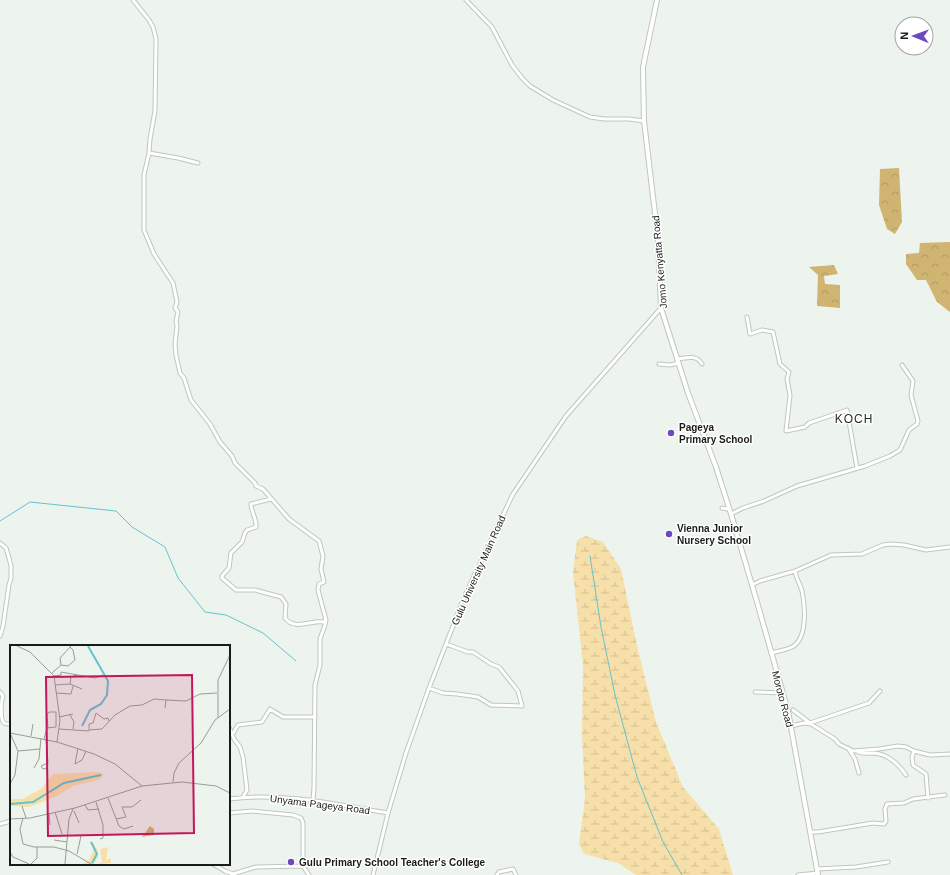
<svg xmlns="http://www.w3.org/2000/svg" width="950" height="875" font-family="Helvetica,sans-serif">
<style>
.forest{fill:url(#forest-crowns)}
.wetland{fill:url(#wetland-marsh)}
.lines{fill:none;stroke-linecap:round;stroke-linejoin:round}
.stream{stroke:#65c3ce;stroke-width:1}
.minor-casing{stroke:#bfc6bf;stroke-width:5}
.major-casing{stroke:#bfc6bf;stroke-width:6}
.minor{stroke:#fff;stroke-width:3}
.major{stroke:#fff;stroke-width:4}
.poi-dot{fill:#6f48c0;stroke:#fff;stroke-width:1.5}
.labels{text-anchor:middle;stroke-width:3;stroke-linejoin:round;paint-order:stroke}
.street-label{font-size:10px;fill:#191b19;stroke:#fff}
.poi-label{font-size:10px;font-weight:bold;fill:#191b19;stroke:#fff;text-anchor:start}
.quarter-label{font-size:12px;letter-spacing:1px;fill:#282d28;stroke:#fff}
.inset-river{fill:none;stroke:#65c3ce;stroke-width:2}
.inset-road{fill:none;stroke:#989d98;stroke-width:1}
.view{fill:#c2185b;fill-opacity:0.15;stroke:#c2185b;stroke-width:2}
.inset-edge{fill:none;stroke:#191b19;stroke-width:2}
</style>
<defs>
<pattern id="forest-crowns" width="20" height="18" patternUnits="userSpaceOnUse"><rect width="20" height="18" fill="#d0b472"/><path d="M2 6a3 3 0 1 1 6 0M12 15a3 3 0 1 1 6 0" fill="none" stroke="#b29a62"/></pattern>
<pattern id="wetland-marsh" width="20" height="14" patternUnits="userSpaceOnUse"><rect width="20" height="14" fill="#f7dfaa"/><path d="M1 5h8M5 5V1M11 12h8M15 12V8" fill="none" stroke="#d3bf92"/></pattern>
</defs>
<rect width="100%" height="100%" fill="#edf4ed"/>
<!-- forest -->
<path class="forest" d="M899,168l3,54 -7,12 -8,-5 -8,-24 1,-36z
M950,242v70l-13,-10 -11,-22h-9l-11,-16v-10l13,-1 1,-10z
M834,265l4,9 -14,2 1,8 15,1v23l-23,-2 1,-31 -9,-8z"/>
<!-- wetland -->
<path class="wetland" d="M586,536l17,6 18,27 16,77 19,76 27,65 36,42 14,46h-97l-18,-12 -34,-9 -5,-10 6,-45 -3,-64 1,-70 -10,-93 4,-32z"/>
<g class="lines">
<!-- stream -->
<path class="stream" d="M0,521l30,-19 86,9 16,16 33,20 13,31 27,34 21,3 37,18 33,28
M590,556l11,71 14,68 22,82 26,65 19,33"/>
<defs>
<path id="minor" d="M133,0l16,20 4,7 3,12 -1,72 -5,28 -1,14 29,5 20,5
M466,0l26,27 20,38 10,13 8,8 23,14 37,17 14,2h25l15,2
M149,153l-5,22v55l10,24 19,29 4,19 -2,6 3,4 -2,9 1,5 -2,18 1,11 4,18 4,5 7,22 19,24 10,18 12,14 3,7 20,20 1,3 7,3 26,30 30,22 4,15 -2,13 3,13 -5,2 -1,6 8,30 -3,2c-12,-2 -28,9 -38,-4l1,-14 -5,-7 -26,-7h-19l-14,-12v-2l7,-8 2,-15 11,-11 3,-9 2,-3 9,-3c1,-8 -5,-15 -5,-23l20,-5
M747,317l3,17 12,-4 11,2 7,32 9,8 -2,7 3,16 -4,36 19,-4 4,-4 38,-13 10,58
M677,359c10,-1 19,-5 25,5
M659,364l11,1 9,-2
M722,508l6,1
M731,514l12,-6 21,-7 33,-15 68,-20 25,-10 10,-6 9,-20 8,-6 1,-3 -7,-26 2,-14 -11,-16
M0,543l6,5 3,10 2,8v12l-2,7 -6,41 -3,10
M752,585l8,-4 35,-10 36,-16 31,-1 21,-9 8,-1 13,1 22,5 24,-3
M771,653c7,-2 15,-3 21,-6 16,-8 13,-42 10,-56 -2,-7 -6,-13 -7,-20
M429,688l14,5 14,1 21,3 13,8 31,1 -4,-15 -19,-24 -8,-3 -18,-12h-5l-22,-8
M0,692l3,4c-2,5 -3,24 1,27 1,1 5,1 7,1
M755,692l27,1
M793,710l17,13 59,-20 11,-12
M791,726l13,-3 7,1 24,15 4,5 14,7 26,-2 19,-3 8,1 8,4 16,4 20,-1
M229,727l5,12 6,8 3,10 4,33 -4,7
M232,735l6,-10 24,-3 8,-13 13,8h32
M848,748l7,11 4,14
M914,751l-2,6 1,8 13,9 2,24
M858,752c6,2 10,1 16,1 13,1 25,11 32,22
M229,799c53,-7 106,5 159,14
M313,801l1,-14 1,-102 5,-20v-26l5,-14 1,-5
M229,813l23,-2 41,4 8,3 2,5v43l6,9
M0,824l11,-3
M810,832h8l55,-9 11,1 2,-3 -1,-12 2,-5 17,-1 9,-4 32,-4
M213,864l12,7 8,3 23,-7 47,-1
M817,869l39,-2 32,-5
M373,875l15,-62 18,-60 23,-65 36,-93 48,-101 53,-78 95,-108
M497,875l2,-3 14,-3 3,6
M798,875l20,-2"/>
<path id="major" d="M657,0l-14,67 1,54 14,118 3,69 27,85 28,74 15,47 26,88 31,109 30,164"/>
</defs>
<!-- minor casing -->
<use href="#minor" class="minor-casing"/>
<!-- major casing -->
<use href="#major" class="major-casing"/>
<!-- minor -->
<use href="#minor" class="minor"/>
<!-- major -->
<use href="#major" class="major"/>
</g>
<!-- markers -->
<g class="poi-dot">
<circle cx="671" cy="433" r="4"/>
<circle cx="669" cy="534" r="4"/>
<circle cx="291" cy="862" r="4"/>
</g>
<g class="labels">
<!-- street labels -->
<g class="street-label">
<text transform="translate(659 262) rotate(-95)" y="4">Jomo Kenyatta Road</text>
<text transform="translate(478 570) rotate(-66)" y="4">Gulu University Main Road</text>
<text transform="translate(783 699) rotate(75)" y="4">Moroto Road</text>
<text transform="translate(320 804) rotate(7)" y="4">Unyama Pageya Road</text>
</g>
<!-- poi labels -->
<g class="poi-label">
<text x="679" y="431">Pageya<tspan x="679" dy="12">Primary School</tspan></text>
<text x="677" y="532">Vienna Junior<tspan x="677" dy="12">Nursery School</tspan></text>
<text x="299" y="866">Gulu Primary School Teacher's College</text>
</g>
<!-- quarter labels -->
<g class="quarter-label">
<text x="854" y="423">KOCH</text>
</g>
</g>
<!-- overview -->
<g transform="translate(10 645)">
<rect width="220" height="220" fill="#edf4ed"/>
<path d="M140,181l4,3v6l-12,2z" fill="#d0b472"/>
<path d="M88,127l6,2 -5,6 -26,6 -18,11 -26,10 -19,-1v-7h12l19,-10 12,-15zM81,195l6,9 1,8 -4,7h-11l5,-3 6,-11zM98,202l-2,13 5,-2v5l-12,1 3,-2 -2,-13z" fill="#f7dfaa"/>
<path class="inset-river" d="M72,81l8,-16 11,-6 6,-9 1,-14 -20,-35M0,159l23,-2 31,-19 37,-8M81,197l6,12 -5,9"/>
<path class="inset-road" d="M7,1l13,6 24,24 6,44 -3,22M51,20l7,1 7,-6 -2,-10 -3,-3M42,28l9,-8 -1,-7 11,-12M44,31l7,-1v-3l34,6 8,-3M60,39l1,-7 6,-2M45,40l15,-1 12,5M46,48l15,1 2,-8M155,63l1,-8 20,1 14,-7 17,-1M60,70l4,7 -1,7M49,72l14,-3M208,73v-38l12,-25M99,76l-1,-3 -4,1 -8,-6 -3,10 -4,1v6l13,-1 13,-14 15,-9 12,-1 12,-6 12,1M49,84l30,2M0,88l47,9 37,12 21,10 27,22M21,91l2,-12M34,94l3,-11 9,-1v-15h-7l-2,3 1,13M36,94l2,24 -7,3 2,3 4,-1M8,106l22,-2M65,119l7,-4 4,-9M65,119l3,-16M24,123l5,-9 2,-21M163,137l1,-9 5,-10 22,-20 14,-23 15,-11M0,139l5,-9 3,-24 -8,-18M98,153l11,28 5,3 9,-3M86,157l7,23v13l-3,1M75,160l3,5 11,-1M12,161l4,12M64,166l5,12M45,167l7,22M39,168l1,12M13,173l-3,11 3,15 11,3h20l15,4 22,13M0,174l20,-1 45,-10 67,-22 40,-4 34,4 14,7M106,174l10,-2 -4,-10h10l9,-7M44,195l13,2M0,207l3,5 16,7M67,209l4,-18M21,219l6,-6v-11M55,219l4,-45 4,-10"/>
<path class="view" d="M182,30l2,158 -146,3 -2,-159z"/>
<rect width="220" height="220" class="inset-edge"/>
</g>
<!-- north arrow -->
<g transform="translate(914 36) rotate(271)"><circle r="19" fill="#ffffff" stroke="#a3a4a3"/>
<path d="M0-3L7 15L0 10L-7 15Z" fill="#6f48c0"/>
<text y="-6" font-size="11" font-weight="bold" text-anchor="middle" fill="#191b19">N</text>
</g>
</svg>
